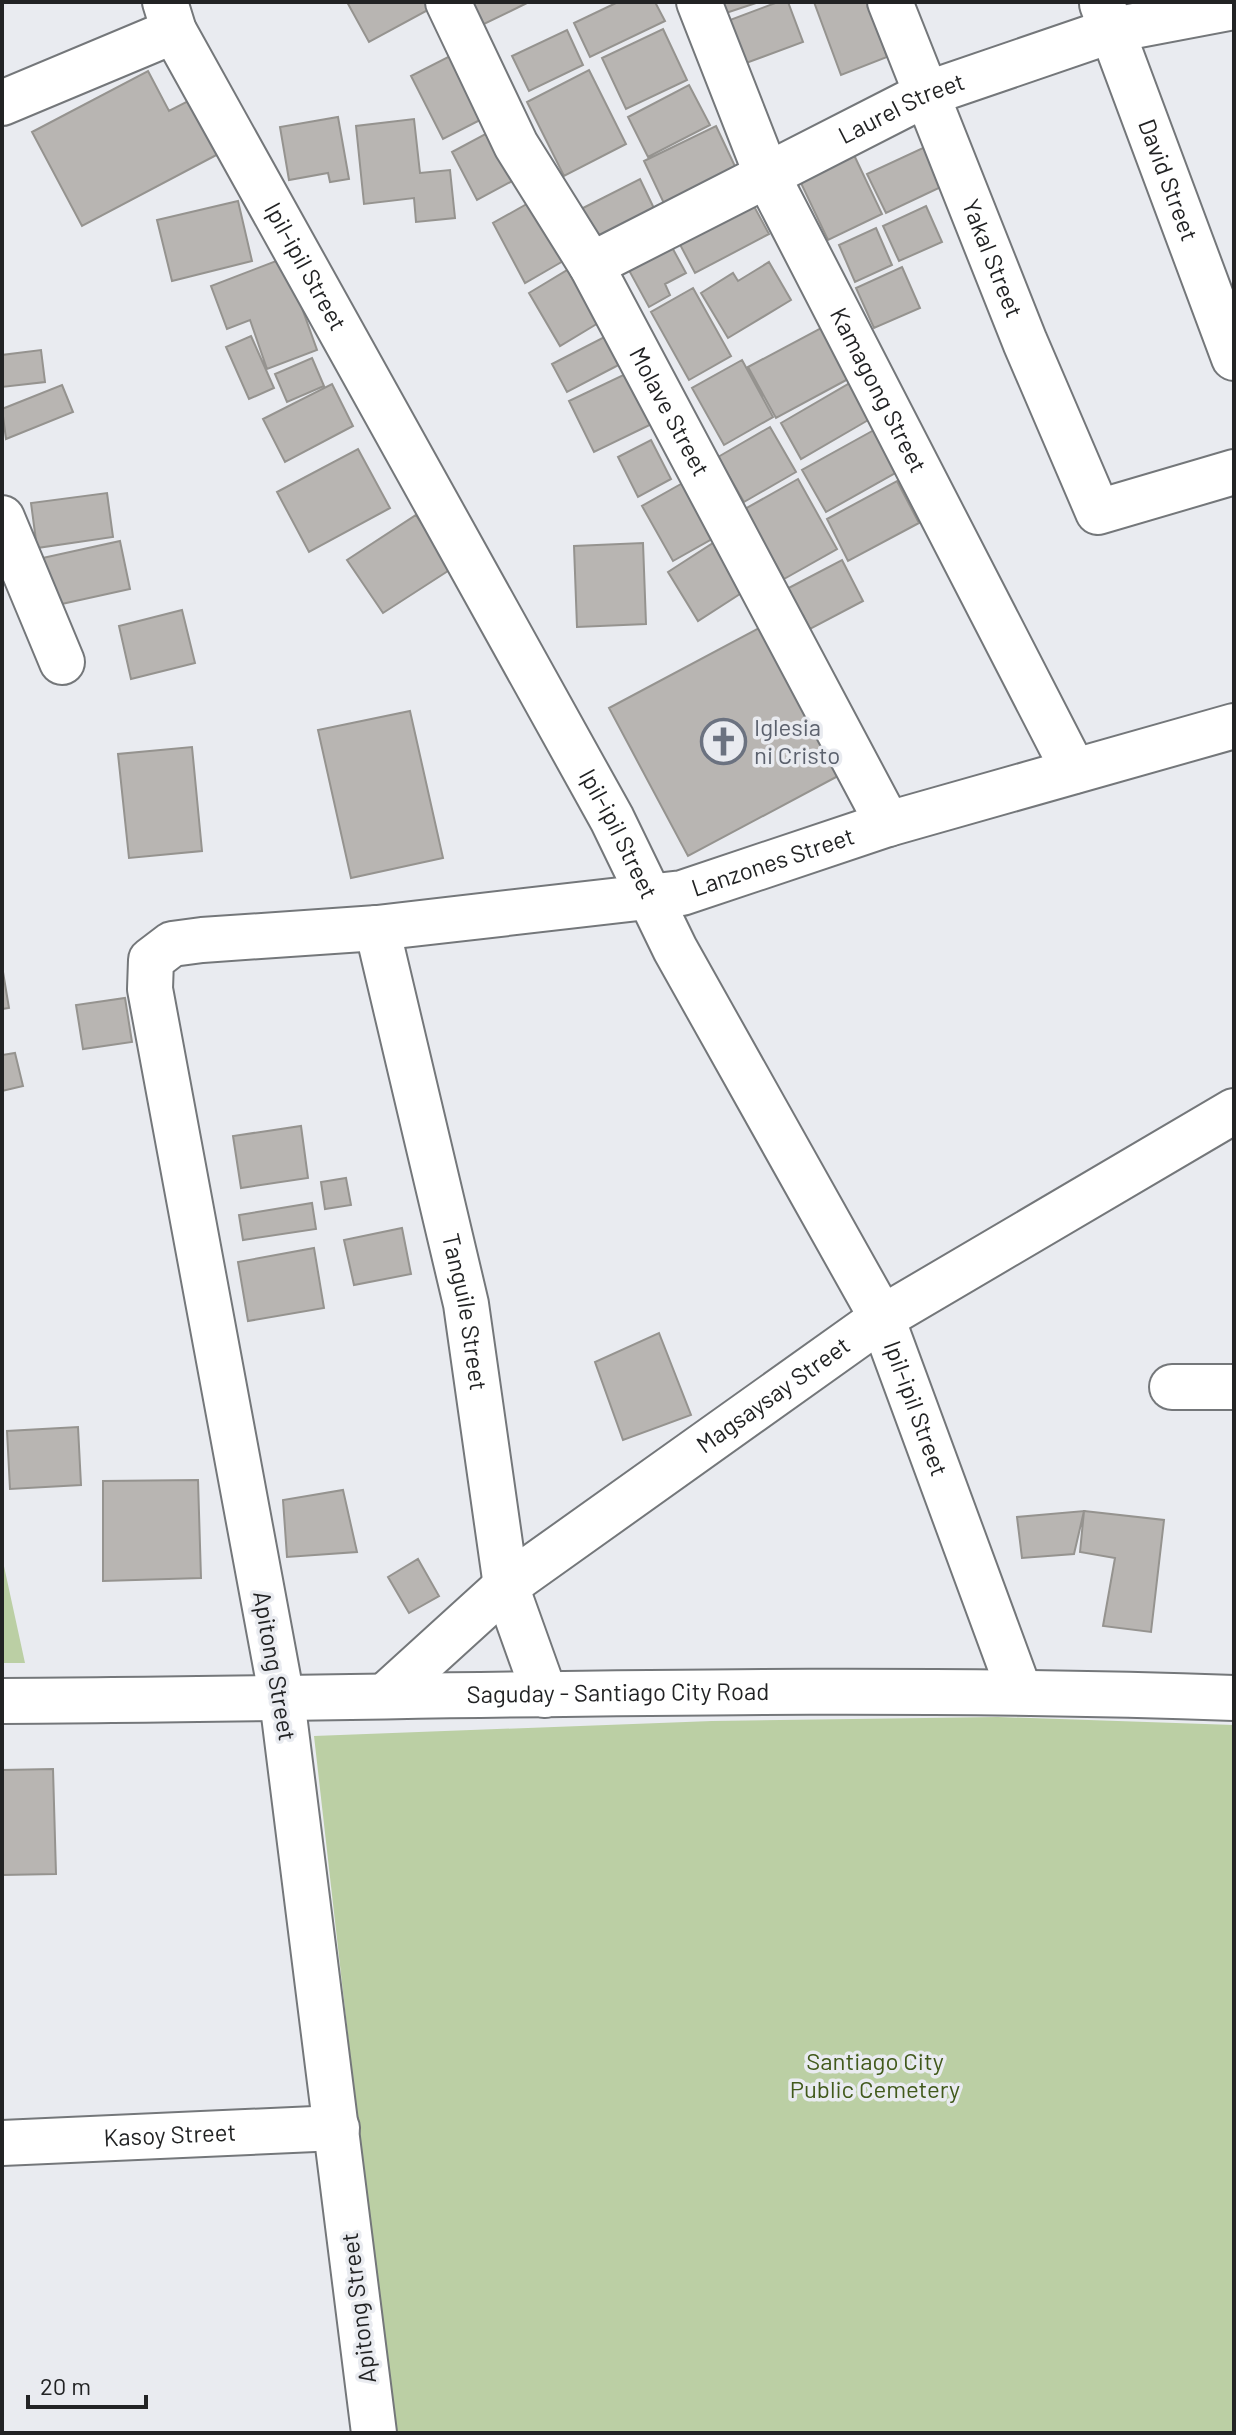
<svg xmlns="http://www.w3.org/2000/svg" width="1236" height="2435" font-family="Barlow,sans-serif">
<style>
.green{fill:#bbcfa4}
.building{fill:#b8b5b2;stroke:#95938f;stroke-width:2}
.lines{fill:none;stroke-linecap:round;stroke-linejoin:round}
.street-casing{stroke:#74777a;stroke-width:48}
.secondary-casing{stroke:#74777a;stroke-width:48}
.street{stroke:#fff;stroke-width:44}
.secondary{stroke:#fff;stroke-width:44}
.labels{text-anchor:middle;stroke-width:7;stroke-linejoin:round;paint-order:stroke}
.street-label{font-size:24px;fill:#222324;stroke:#e9ebf0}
.worship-label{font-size:24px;fill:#5b616d;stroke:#e9ebf0;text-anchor:start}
.park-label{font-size:24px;fill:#41591b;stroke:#e9ebf0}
</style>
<rect width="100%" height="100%" fill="#e9ebf0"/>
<!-- green -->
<path class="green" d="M2,1557l23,106h-23z
M998,1717l236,8v708h-841l-79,-697 398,-15z"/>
<!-- building -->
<path class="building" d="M347,2h90l2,2 -70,38z
M471,2h58l-47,23z
M618,2h37l10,19 -75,36 -16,-34z
M719,2h40l-36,12z
M778,2h10l15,40 -65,24 -16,-43z
M814,2h67l4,12 -12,4 14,39 -46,18z
M663,29l24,51 -61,29 -24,-51z
M567,30l16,35 -54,26 -17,-35z
M452,55l32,63 -41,21 -32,-63z
M589,70l37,74 -62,32 -37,-74z
M148,71l21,40 27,-14 28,54 -142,75 -50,-94z
M689,85l21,40 -62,32 -20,-40z
M338,117l11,62 -19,3 -2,-9 -39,7 -9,-53z
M414,119l6,54 30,-3 5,48 -39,4 -2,-24 -50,6 -8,-78z
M716,126l25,53 -72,35 -25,-53z
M491,131l25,48 -39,21 -25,-48z
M925,147l18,39 -57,27 -19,-39z
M854,155l28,59 -54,26 -28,-59z
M640,179l20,42 -62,22 -17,-34z
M749,197l20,37 -74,39 -19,-36z
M238,201l14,60 -80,20 -15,-61z
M532,201l33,59 -40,23 -32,-60z
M926,206l16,36 -43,19 -16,-35z
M876,228l16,37 -37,17 -16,-37z
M668,240l18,33 -21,11 5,11 -21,12 -24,-44z
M284,258l33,92 -50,19 -17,-49 -23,9 -16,-43z
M769,262l22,38 -63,38 -27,-45 32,-20 5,8z
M902,267l18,41 -46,20 -18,-40z
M569,269l31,53 -40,24 -31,-53z
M693,288l38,68 -42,24 -38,-68z
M823,327l27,51 -74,40 -28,-51z
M616,331l14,28 -63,33 -15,-28z
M251,336l23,52 -25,11 -23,-52z
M41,350l4,32 -43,5v-32z
M312,358l12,28 -37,16 -12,-28z
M742,360l31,57 -49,28 -32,-57z
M638,368l24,51 -68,33 -25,-51z
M850,383l20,36 -69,40 -20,-36z
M332,384l21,42 -68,36 -22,-43z
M62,385l11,27 -67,27 -4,-30z
M770,427l26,45 -52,30 -26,-45z
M874,430l23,42 -71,40 -24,-42z
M651,440l20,39 -33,18 -20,-40z
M358,449l32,59 -81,44 -32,-60z
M798,479l39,70 -53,30 -39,-70z
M688,480l31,55 -46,26 -31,-55z
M897,481l22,42 -71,38 -21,-42z
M107,493l6,44 -76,11 -6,-45z
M416,515l35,54 -68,44 -36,-53z
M727,534l30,49 -59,38 -30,-49z
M120,541l10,48 -82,18 -10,-48z
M643,543l3,81 -69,3 -3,-81z
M842,560l21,41 -53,28 -7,-14 -8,4 -14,-27z
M182,610l13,53 -64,16 -12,-53z
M759,628l79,148 -150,80 -79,-148z
M410,711l33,147 -92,20 -33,-148z
M192,747l10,104 -73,7 -11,-104z
M2,966l7,42 -7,1z
M125,998l7,44 -49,7 -7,-44z
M15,1053l8,33 -21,5v-36z
M301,1126l7,52 -67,10 -8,-52z
M346,1178l5,27 -26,4 -4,-27z
M312,1203l4,26 -73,11 -4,-25z
M402,1228l9,46 -57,11 -10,-45z
M314,1248l10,60 -76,13 -10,-59z
M659,1333l32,82 -68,25 -28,-78z
M78,1427l3,58 -71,4 -3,-58z
M198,1480l3,98 -98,3v-100z
M343,1490l14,62 -70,5 -4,-57z
M1084,1511l80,9 -13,112 -48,-6 12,-68 -35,-6z
M1084,1511l-10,43 -52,4 -5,-41z
M418,1559l21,37 -30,17 -21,-36z
M53,1769l3,105 -54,1v-105z"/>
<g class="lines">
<defs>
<g id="street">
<path id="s1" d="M699,2l67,171 308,598"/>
<path id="s2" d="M890,2l135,340 73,170 136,-40"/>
<path d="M2,103l172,-72"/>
<path d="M2,518l60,144"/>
<path id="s3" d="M377,928l89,376 40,282 39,109"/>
<path d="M1172,1387h62"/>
<path id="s4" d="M2,2143l335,-15"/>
</g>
<g id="secondary">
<path id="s5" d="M165,2l9,29 438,788 63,130 207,369 137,372"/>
<path id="s6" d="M448,2l68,143 75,120 297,559"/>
<path id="s7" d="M1102,4l132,354"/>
<path id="s8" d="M591,265l335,-171 187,-64 121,-23"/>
<path id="s9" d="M385,1696l121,-110 376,-268 352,-207"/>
<path id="s10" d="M2,1701c411,-2 821,-18 1232,-3"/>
<path id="s11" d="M374,2433l-92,-734 -132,-710 1,-29 21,-16 30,-4 175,-12 305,-35 206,-69 346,-98"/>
</g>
</defs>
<!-- street casing -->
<use href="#street" class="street-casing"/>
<!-- secondary casing -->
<use href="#secondary" class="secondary-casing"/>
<!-- street -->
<use href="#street" class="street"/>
<!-- secondary -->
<use href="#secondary" class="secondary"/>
</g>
<!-- icons -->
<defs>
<symbol id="church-ring" viewBox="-11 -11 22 22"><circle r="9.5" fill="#e9ebf0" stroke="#6b7280" stroke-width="1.5"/><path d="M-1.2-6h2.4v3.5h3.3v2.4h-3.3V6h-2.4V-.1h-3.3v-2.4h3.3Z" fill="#6b7280"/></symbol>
</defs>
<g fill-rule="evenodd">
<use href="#church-ring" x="698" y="716" width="51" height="51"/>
</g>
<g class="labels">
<!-- street labels -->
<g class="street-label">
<text dy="8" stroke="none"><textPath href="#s8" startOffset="348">Laurel Street</textPath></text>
<text dy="8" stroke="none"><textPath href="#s7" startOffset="188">David Street</textPath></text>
<text dy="8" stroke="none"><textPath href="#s2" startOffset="276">Yakal Street</textPath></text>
<text dy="8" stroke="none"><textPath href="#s5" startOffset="300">Ipil-ipil Street</textPath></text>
<text dy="8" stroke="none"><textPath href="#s1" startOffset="428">Kamagong Street</textPath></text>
<text dy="8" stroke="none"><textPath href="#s6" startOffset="466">Molave Street</textPath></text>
<text dy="8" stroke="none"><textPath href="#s5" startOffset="948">Ipil-ipil Street</textPath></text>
<text dy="8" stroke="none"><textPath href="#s11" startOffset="2126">Lanzones Street</textPath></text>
<text dy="8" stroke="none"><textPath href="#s3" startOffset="394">Tanguile Street</textPath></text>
<text dy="8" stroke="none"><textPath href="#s9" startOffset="492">Magsaysay Street</textPath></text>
<text dy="8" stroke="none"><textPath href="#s5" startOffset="1596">Ipil-ipil Street</textPath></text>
<text transform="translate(274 1666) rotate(80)" y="8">Apitong Street</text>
<text dy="8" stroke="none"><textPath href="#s10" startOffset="616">Saguday - Santiago City Road</textPath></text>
<text dy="8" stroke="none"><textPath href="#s4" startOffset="168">Kasoy Street</textPath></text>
<text transform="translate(359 2308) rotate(-97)" y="8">Apitong Street</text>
</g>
<!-- worship labels -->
<g class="worship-label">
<text x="754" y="736">Iglesia<tspan x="754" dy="28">ni Cristo</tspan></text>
</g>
<!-- park labels -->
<g class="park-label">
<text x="875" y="2070">Santiago City<tspan x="875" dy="28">Public Cemetery</tspan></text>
</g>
</g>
<!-- border -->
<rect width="1236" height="2435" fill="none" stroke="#222324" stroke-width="8"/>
<!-- scale -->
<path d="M28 2395v12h118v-12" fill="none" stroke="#222324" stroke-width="4"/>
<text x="40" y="2395" font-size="24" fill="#222324" stroke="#e9ebf0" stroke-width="6" paint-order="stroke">20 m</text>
</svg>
